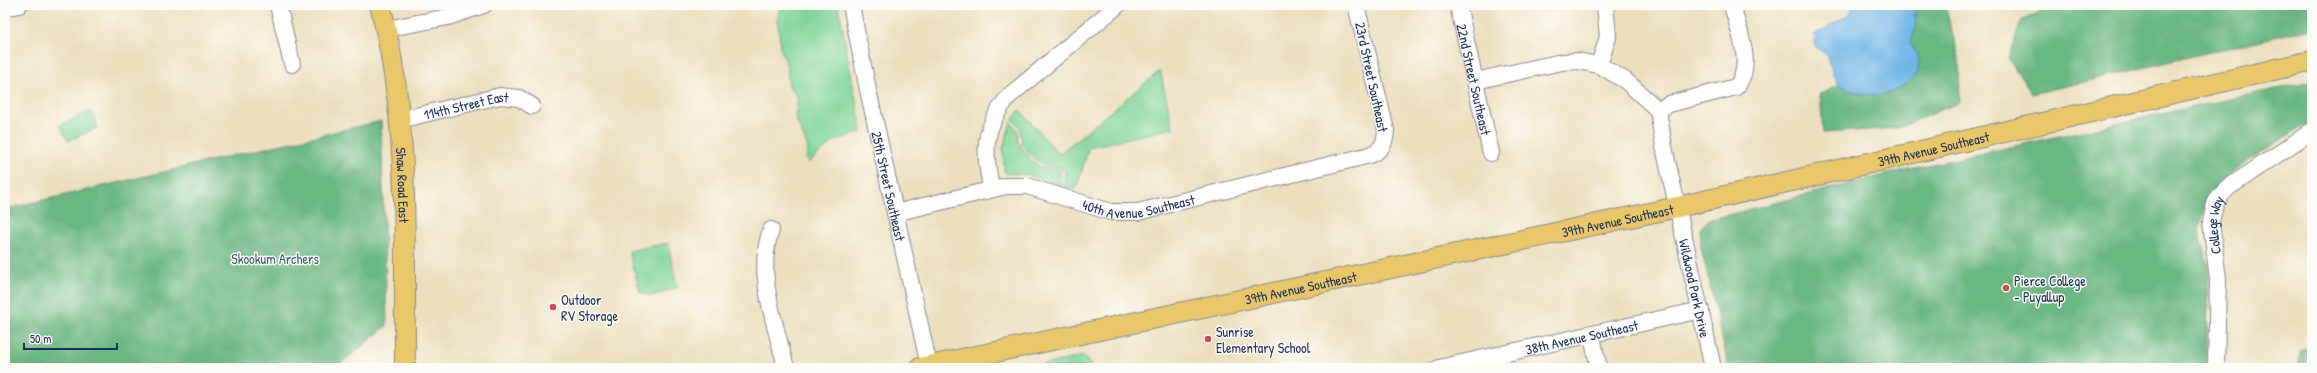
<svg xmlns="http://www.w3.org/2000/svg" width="2317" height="373" viewBox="0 0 2317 373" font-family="'Patrick Hand',sans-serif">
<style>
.green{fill:#7fd497;stroke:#4d827a}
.forest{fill:#67b680;stroke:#41726f}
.water{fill:#6fb5e6;stroke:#4572a2}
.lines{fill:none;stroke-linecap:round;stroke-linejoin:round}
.minor-casing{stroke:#84878e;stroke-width:18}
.major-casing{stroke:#84878e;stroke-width:22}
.minor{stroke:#fff;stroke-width:16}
.major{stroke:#e9c769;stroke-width:20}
.poi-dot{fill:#d1495b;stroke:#fdfcf7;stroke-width:1.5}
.labels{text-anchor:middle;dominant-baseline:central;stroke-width:3;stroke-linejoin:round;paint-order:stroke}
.street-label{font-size:14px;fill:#1b2f5e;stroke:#fdfcf7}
.park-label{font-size:14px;fill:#39616f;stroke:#fdfcf7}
.poi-label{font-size:14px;fill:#1b2f5e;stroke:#fdfcf7;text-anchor:start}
</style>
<rect width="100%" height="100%" fill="#fdfcf7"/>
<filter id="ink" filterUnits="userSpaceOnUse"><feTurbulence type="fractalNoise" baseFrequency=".025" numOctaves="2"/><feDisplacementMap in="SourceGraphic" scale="8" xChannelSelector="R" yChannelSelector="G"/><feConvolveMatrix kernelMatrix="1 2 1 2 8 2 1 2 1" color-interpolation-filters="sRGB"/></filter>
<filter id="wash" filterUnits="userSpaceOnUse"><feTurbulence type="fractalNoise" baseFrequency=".012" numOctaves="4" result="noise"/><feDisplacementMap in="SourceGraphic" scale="16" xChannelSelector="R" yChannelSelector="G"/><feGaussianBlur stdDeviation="0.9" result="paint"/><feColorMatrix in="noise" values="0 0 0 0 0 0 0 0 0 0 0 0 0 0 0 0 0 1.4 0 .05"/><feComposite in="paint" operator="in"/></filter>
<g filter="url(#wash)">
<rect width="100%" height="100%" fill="#ecdfbe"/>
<!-- green -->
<g class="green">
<polygon points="783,5 838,5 862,132 834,141 808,163 806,159 808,148 795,117 798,98 789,86 787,66 780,47 778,19 779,11"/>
<polygon points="1160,71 1173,128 1089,147 1076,189 1063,185 1065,172 1063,168 1044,165 1031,155 1022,144 1020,128 1013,119 1020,110 1059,154"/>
<polygon points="91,111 98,127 68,141 60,125"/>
<polygon points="1011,122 1018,131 1018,142 1030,158 1040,167 1061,170 1059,184 1027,175 1007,173 1004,171 1003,148"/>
<polygon points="668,243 677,288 651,296 640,292 629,251"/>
<polygon points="1084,356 1092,368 1029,368"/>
</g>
<!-- forest -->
<g class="forest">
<polygon points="1914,5 1945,5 1959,58 1960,102 1898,128 1823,133 1820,94 1839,85 1863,95 1919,58 1910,43 1916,28"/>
<polygon points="2060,5 2312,5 2312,28 2032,94 2008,58 2022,19"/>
<polygon points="2312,81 2312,123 2303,126 2245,163 2207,194 2199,230 2209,268 2206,368 1729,368 1701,247 1700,229 1708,220 1891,173"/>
<polygon points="381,121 387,326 335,368 5,368 5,209"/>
<polygon points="2312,347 2312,368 2299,368 2298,363 2301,351"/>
</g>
<!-- water -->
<path class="water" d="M1853,5H1914L1916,28L1910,43L1919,58L1918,73C1889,100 1875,100 1839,85L1832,72L1828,56L1816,47L1814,35L1850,14Z"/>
</g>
<g filter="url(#ink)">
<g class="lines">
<defs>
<g id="minor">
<polyline points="278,5 292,64"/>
<path id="s1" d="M851,5L867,85L929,366"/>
<path id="s2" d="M1458,5L1491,153"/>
<polyline points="5,8 19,5"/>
<polyline points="386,29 448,17 484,5"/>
<polyline points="1599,65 1608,37 1605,5"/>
<path id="s3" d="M1475,81L1562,62L1577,61L1599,65L1626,81L1658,110L1664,147L1713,368"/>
<path d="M1658,110L1669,104L1736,87C1755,65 1738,30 1732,5"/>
<path id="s4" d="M399,120L500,96L519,98L532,106"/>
<path d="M991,188C984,148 982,130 1009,96L1118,5"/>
<path id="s5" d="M895,213L1006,186H1027L1111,212H1138L1370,155C1382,149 1385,145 1386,130L1356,5"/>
<path d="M771,230C755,274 776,324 786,368"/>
<polyline points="1591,333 1599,368"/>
<path id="s6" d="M1439,368L1701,310"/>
<path id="s7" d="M2216,368L2218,279L2211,222L2215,204L2219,197L2229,187L2312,131"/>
</g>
<g id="major">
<path id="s8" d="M380,5C411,123 404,247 405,368"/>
<path id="s9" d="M920,368L1678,207L2312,61"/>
</g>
</defs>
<!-- minor casing -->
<use href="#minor" class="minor-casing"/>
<!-- major casing -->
<use href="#major" class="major-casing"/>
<!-- minor -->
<use href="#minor" class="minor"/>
<!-- major -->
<use href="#major" class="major"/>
</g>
</g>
<!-- markers -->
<g class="poi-dot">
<circle cx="2006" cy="288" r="4"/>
<circle cx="553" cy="307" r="4"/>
<circle cx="1208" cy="339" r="4"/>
</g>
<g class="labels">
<!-- street labels -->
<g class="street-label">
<text transform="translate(1372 77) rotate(78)">23rd Street Southeast</text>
<text stroke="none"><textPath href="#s2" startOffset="76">22nd Street Southeast</textPath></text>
<text stroke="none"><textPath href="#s4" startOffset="69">114th Street East</textPath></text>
<text stroke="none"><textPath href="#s9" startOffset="1037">39th Avenue Southeast</textPath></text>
<text stroke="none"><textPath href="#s8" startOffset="182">Shaw Road East</textPath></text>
<text stroke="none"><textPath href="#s1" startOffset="185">25th Street Southeast</textPath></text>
<text stroke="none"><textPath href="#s5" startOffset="251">40th Avenue Southeast</textPath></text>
<text stroke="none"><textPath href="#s9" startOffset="713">39th Avenue Southeast</textPath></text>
<text stroke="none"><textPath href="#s7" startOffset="144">College Way</textPath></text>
<text stroke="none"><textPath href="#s9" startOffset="389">39th Avenue Southeast</textPath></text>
<text stroke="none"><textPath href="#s3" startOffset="383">Wildwood Park Drive</textPath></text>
<text stroke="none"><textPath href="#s6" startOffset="146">38th Avenue Southeast</textPath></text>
</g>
<!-- park labels -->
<g class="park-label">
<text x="275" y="258">Skookum Archers</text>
</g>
<!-- poi labels -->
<g class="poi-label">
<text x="2014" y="280">Pierce College<tspan x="2014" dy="16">- Puyallup</tspan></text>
<text x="561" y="299">Outdoor<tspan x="561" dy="16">RV Storage</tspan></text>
<text x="1216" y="331">Sunrise<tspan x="1216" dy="16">Elementary School</tspan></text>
</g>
</g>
<!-- margin -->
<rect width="2317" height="373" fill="none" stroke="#fdfcf7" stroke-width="20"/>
<!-- scale -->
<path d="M24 343v6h93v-6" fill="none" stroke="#1b2f5e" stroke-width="2"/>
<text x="30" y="343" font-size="12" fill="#1b2f5e" stroke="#fdfcf7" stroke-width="3" paint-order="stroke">50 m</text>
</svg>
